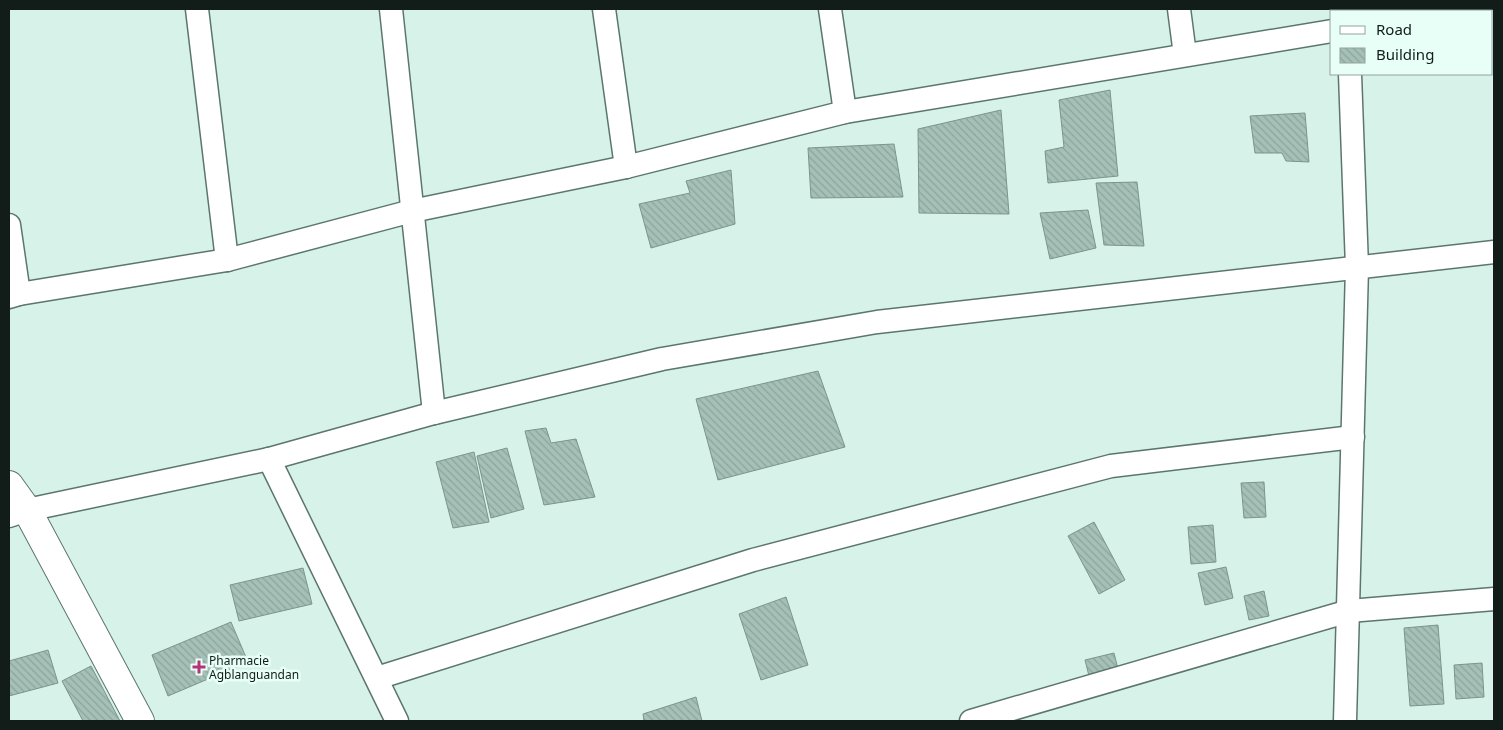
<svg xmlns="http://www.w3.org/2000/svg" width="1503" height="730" viewBox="0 0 1503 730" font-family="'Noto Sans',sans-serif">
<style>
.building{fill:url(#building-back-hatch);stroke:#7b958c}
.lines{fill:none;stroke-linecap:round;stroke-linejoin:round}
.minor-casing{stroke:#5c766d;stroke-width:25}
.tertiary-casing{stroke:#5c766d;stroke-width:30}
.minor{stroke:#fff;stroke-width:22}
.tertiary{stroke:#fff;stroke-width:28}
.poi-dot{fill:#b73379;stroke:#e8fff7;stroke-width:2}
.labels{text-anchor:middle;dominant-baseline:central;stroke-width:5;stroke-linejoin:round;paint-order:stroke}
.poi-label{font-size:12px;fill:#121c19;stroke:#e8fff7;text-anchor:start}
</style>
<defs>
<pattern id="building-back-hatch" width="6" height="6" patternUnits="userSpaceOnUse" patternTransform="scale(1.25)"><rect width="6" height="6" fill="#a5c0b6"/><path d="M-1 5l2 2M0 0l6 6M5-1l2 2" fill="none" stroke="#8da49c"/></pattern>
</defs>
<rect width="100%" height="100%" fill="#d7f3e9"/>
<!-- building -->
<g class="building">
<polygon points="1110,90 1118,176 1048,183 1045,151 1064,147 1059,100"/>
<polygon points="1001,110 1009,214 919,213 918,129"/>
<polygon points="1305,113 1309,162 1286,161 1282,153 1255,153 1250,116"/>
<polygon points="894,144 903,197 811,198 808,148"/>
<polygon points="731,170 735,224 651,248 639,204 690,193 686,181"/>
<polygon points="1137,182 1144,246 1104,245 1096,183"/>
<polygon points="1088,210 1096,248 1050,259 1040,213"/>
<polygon points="818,371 845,447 718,480 696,399"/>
<polygon points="546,428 551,443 576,439 595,497 544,505 525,431"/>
<polygon points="507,448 524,509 491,518 477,456"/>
<polygon points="474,452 489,522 453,528 436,462"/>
<polygon points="1264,482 1266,517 1244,518 1241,483"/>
<polygon points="1094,522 1125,580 1099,594 1068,536"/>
<polygon points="1213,525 1216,562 1191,564 1188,527"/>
<polygon points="1226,567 1233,598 1205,605 1198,573"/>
<polygon points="303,568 312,604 239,621 230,585"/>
<polygon points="1264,591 1269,616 1249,620 1244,596"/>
<polygon points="786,597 808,665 761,680 739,614"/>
<polygon points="231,622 248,662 168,696 152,655"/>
<polygon points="1438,625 1444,704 1410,706 1404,628"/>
<polygon points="48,650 58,683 9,696 9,661"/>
<polygon points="1114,653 1119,673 1090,680 1085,660"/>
<polygon points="1482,663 1484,697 1456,699 1454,665"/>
<polygon points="91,666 120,721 83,721 62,681"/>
<polygon points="696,697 702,721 644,721 643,714"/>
</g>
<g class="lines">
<defs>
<g id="minor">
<polyline points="197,9 227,260"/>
<polyline points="391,9 434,413"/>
<polyline points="604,9 626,167"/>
<polyline points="830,9 845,112"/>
<polyline points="1179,9 1185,55"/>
<polyline points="1349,11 1349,9"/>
<polyline points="9,225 19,294"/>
<polyline points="9,297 19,294 227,260 412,211 626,167 845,112 1332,31"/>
<polyline points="269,459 397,721"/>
<polyline points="9,516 27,510 269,459 434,413 662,359 877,322 1494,252"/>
<polyline points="377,678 753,560 1111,466 1353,437"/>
<polyline points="971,721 1349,611 1494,599"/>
<polyline points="1345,721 1357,267 1350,74"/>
</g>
<polyline id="tertiary" points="9,485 27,510 140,721"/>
</defs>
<!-- minor casing -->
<use href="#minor" class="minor-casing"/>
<!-- tertiary casing -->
<use href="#tertiary" class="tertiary-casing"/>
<!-- minor -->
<use href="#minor" class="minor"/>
<!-- tertiary -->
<use href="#tertiary" class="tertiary"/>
</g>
<!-- markers -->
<path class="poi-dot" d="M196.5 659.5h5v5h5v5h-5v5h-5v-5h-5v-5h5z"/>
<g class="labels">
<!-- poi labels -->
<g class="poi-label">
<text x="209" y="660">Pharmacie<tspan x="209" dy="14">Agblanguandan</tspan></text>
</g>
</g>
<!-- border -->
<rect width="1503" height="730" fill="none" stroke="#121c19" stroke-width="20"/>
<!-- legend -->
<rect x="1330" y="10" width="162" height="65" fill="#e8fff7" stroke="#92a49e"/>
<rect x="1340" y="26" width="25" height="8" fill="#ffffff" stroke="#92a49e"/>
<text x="1376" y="35" font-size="15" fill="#121c19">Road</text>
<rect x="1340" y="48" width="25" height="15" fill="url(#building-back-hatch)" stroke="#92a49e"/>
<text x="1376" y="60" font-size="15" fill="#121c19">Building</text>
</svg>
